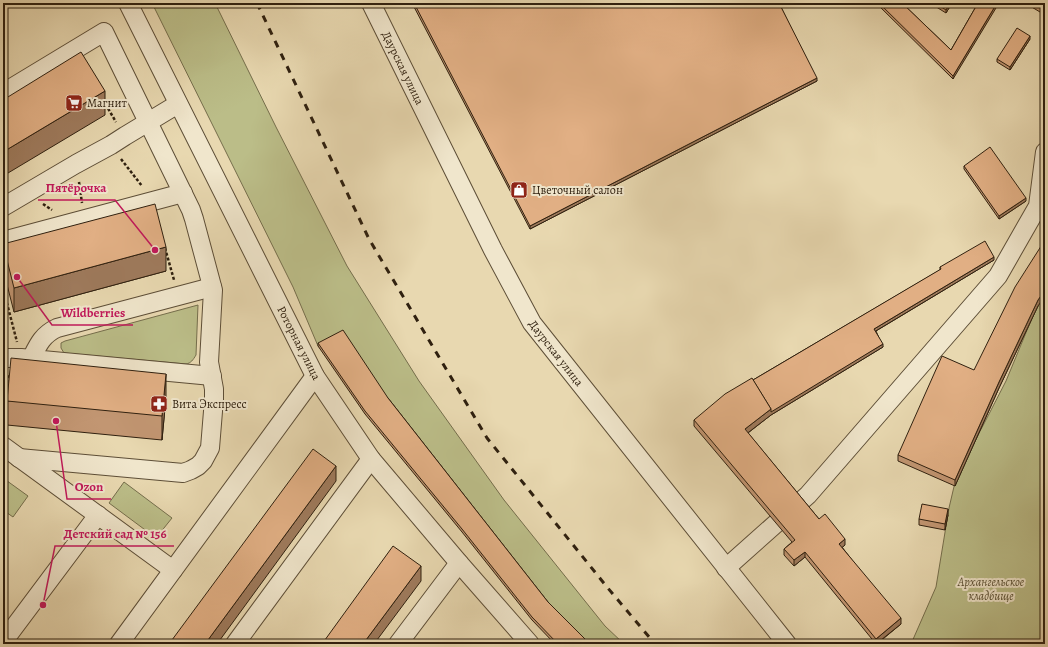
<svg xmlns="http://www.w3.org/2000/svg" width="1048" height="647" viewBox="0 0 1048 647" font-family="Alegreya,serif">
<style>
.green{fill:#bbbd88;stroke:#756e4c}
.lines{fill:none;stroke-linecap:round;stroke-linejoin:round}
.minor-casing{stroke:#5d4e37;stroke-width:20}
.path{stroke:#2f200f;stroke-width:2.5;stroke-dasharray:3 2;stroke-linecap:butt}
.minor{stroke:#f0e6cc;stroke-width:18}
.rail{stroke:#2f200f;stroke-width:3;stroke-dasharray:7 7;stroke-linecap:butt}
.wall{fill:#c29672;stroke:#2f200f}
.shaded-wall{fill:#9e7a5c;stroke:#2f200f}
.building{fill:#e1af84;stroke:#2f200f}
.labels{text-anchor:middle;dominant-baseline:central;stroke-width:4;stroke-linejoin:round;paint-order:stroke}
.street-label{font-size:12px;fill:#2f200f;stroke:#f0e6cc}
.poi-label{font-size:12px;fill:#2f200f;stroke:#f0e6cc;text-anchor:start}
.park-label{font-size:12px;font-style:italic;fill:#594f33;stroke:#f0e6cc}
.leader{fill:none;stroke:#c2185b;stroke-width:1.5}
.callout-dot{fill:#c2185b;stroke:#f0e6cc;stroke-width:1.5}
.callout-label{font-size:13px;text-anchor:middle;font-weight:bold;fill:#c2185b;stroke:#f0e6cc;stroke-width:4;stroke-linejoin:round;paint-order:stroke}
</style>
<rect width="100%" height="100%" fill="#e8d8b0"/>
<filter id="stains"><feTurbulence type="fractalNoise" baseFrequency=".005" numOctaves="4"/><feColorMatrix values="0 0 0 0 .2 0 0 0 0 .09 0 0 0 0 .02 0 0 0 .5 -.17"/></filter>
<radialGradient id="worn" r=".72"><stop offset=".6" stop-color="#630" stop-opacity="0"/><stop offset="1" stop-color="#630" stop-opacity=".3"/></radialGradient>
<!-- green -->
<g class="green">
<polygon points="152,3 215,3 276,127 347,266 419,381 504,500 605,626 624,644 587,644 548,605 318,346 293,287"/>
<polygon points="1045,295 1045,644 911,644 936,587 949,508 956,478 1006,381 1035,311"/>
<path d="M198,305L196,355C193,360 191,363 186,364L64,353L61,348V343L65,341Z"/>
<polygon points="3,478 28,496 13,517 3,510"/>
<polygon points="124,482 172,518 156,538 109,503"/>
</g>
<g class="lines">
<defs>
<g id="minor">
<polyline points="128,3 315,376 371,459 459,563 530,644"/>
<polyline points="371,3 493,250 532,323 787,644"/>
<polyline points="3,93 104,32 191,210 194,219 213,290 209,362 214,389 214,399 210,448 203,461 198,466 191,470 183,473 19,458"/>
<polyline points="3,207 76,164 111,145 125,136 178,104"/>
<polyline points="3,241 183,193"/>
<polyline points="3,358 21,358 212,376"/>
<path d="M31,359C38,345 42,335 57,328L212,287"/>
<polyline points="3,446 173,570"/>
<polyline points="726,568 808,495 998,276 1038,206 1045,152"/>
<polyline points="3,642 98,515"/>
<polyline points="119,644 315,376"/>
<polyline points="235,644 371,459"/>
<polyline points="398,644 459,563"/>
</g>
</defs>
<!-- minor casing -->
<use href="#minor" class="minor-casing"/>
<!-- path -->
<g class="path">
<polyline points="103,100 116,122"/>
<polyline points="121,159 142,186"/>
<polyline points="79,182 82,203"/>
<polyline points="43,204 52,210"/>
<polyline points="165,248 174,280"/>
<polyline points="3,288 17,342"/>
<polyline points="3,428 8,374"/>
</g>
<!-- minor -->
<use href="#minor" class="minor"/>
<!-- rail -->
<polyline class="rail" points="257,3 369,239 487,438 607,587 655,644"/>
</g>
<!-- wall -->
<g class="wall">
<polygon points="412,3 779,3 817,81 530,229"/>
<polygon points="876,3 902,3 951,50 978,3 953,79"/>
<polygon points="930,3 952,3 946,13"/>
<polygon points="1025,3 1045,3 1045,15"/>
<polygon points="1030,39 1010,70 997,62 997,59"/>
<polygon points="964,166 1026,201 999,219 964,169"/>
<polygon points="3,244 166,271 14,312 3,269"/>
<polygon points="994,260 876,331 883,347 771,415 748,433 819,519 845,545 842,547 901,624 877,644 876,644 805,557 794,566 784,555 784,549 792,542 694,426 694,420 753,380 940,270 940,267"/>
<polygon points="1038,306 999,388 955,486 898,461 898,455 974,370"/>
<polygon points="318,343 388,398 548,602 590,644 555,644 532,620 462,532 365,414 318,346"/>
<polygon points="166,397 162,440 7,425 7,401"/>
<polygon points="948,515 945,530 919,525 919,519"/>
</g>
<!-- shaded-wall -->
<g class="shaded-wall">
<polygon points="950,3 952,3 946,13 946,10"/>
<polygon points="997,3 999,3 953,79 953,76"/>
<polygon points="1030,36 1030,39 1010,70 1010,67"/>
<polygon points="817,78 817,81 530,229 530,226"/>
<polygon points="105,91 105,115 3,176 3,152"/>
<polygon points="1026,198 1026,201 999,219 999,216"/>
<polygon points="166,247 166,271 14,312 14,288"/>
<polygon points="994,257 994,260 874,332 874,329"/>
<polygon points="1045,290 1045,296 1038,306 999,388 955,486 955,480 999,382 1038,300"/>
<polygon points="883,344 883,347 771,415 745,435 745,429 771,409"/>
<polygon points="166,374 166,397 162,440 162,416"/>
<polygon points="336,466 336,481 217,644 205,644"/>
<polygon points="948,509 948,515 945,530 945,524"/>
<polygon points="845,539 845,545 839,550 839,544"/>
<polygon points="805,552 805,557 794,566 794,560"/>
<polygon points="421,566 421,581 374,644 363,644"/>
<polygon points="901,618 901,624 876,644 876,639"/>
</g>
<!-- building -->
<g class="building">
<polygon points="414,3 779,3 817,78 530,226"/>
<polygon points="879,3 902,3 951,50 978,3 997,3 953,76"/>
<polygon points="935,3 950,3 946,10"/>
<polygon points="1017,28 1030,36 1010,67 997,59"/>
<polygon points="81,52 105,91 3,152 3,100"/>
<polygon points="990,147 1026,198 999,216 964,166"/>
<polygon points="155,204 166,247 14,288 3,244"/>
<polygon points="1045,240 1045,290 1038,300 999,382 955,480 898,455 942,356 974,370 1015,287"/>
<polygon points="985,241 994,257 874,329 883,344 771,412 771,409 753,380 941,269 940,267"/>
<polygon points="343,330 388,398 548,602 590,644 558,644 532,617 462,529 365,411 318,343"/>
<polygon points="11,358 166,374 162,416 7,401"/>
<polygon points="752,378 771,409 745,429 819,519 825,514 845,539 839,544 901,618 876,639 805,552 794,560 784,549 795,540 694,420 725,394"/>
<polygon points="313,449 336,466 205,644 169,644"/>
<polygon points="922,504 948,509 945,524 919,519"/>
<polygon points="393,546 421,566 363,644 322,644"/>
</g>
<!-- icons -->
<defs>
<symbol id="supermarket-square" viewBox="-11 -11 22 22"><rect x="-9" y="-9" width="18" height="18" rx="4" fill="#8f2418" stroke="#f0e6cc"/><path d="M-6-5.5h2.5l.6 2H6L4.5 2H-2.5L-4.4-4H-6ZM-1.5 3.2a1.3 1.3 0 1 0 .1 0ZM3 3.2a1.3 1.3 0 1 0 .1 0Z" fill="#fff"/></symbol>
<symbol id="shop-square" viewBox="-11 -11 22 22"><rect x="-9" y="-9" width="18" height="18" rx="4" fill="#8f2418" stroke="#f0e6cc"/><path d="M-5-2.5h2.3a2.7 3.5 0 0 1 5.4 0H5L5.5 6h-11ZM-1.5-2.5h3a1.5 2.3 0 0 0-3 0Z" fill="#fff"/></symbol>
<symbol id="pharmacy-square" viewBox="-11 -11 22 22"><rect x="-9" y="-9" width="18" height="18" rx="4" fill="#8f2418" stroke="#f0e6cc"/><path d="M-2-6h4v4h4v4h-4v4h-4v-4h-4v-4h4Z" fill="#fff"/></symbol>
</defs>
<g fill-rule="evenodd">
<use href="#supermarket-square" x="64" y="93" width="20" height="20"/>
<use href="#shop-square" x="509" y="180" width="20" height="20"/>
<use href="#pharmacy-square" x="149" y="394" width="20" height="20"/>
</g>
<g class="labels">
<!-- street labels -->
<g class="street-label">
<text transform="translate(403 68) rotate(64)">Даурская улица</text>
<text transform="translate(299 343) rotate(63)">Роторная улица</text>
<text transform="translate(556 353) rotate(52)">Даурская улица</text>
</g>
<!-- poi labels -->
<g class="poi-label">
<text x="87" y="103">Магнит</text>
<text x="532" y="190">Цветочный салон</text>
<text x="172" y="404">Вита Экспресс</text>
</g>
<!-- park labels -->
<g class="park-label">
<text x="991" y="582">Архангельское<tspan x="991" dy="14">кладбище</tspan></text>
</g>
</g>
<!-- callouts -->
<path class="leader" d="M155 250L115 200H38M17 277L52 325H133M56 421L67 499H111M43 605L55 546H174"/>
<g class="callout-dot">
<circle cx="155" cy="250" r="4"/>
<circle cx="17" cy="277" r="4"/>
<circle cx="56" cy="421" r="4"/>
<circle cx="43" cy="605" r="4"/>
</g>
<g class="callout-label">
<text x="76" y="192">Пятёрочка</text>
<text x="93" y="317">Wildberries</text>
<text x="89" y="491">Ozon</text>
<text x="115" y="538">Детский сад № 156</text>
</g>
<!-- margin -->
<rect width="1048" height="647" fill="none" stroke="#e8d8b0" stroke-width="16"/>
<rect x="4" y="4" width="1040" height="639" fill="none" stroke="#2f200f" stroke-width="2"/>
<rect x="8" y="8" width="1032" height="631" fill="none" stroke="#2f200f"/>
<rect width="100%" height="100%" filter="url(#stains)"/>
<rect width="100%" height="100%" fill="url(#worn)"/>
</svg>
